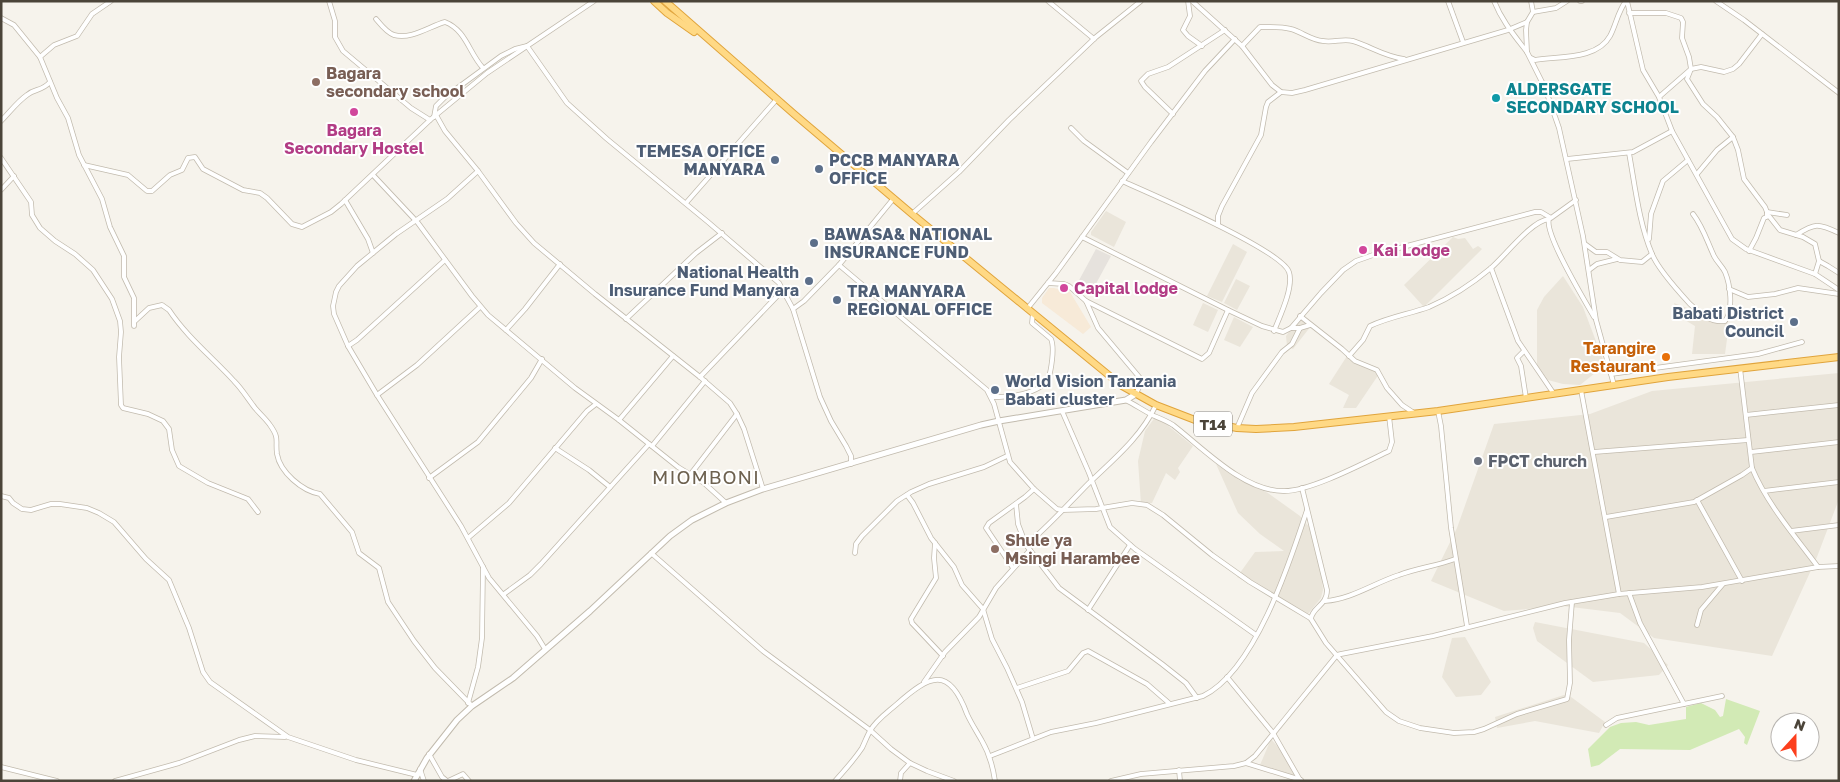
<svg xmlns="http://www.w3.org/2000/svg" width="1840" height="782" viewBox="0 0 1840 782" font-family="'Golos Text',sans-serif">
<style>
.residential{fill:#eae5da}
.commercial{fill:#f7ead8}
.industrial{fill:#e6e2dd}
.green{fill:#d2eab5}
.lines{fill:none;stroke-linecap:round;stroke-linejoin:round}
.minor-casing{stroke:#c2bbae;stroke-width:5.5}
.tertiary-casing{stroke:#c2bbae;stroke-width:7}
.trunk-casing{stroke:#e0a43c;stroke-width:8}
.minor{stroke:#fff;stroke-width:4}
.tertiary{stroke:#fff;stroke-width:5}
.trunk{stroke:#ffd985;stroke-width:6}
.education-dot{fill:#8d6e63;stroke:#fff;stroke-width:2}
.culture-dot{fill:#0f9aa8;stroke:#fff;stroke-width:2}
.hotel-dot{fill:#d1479c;stroke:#fff;stroke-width:2}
.service-dot{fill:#5c6f8a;stroke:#fff;stroke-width:2}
.food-dot{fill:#e8710a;stroke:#fff;stroke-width:2}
.worship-dot{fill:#6b7280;stroke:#fff;stroke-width:2}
.labels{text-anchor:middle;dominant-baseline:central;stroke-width:4;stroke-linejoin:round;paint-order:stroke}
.shield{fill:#fff;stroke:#817c74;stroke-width:1}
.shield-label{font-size:15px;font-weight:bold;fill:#4b4439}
.education-label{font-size:16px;font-weight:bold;fill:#785e54;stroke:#fff;text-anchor:start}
.culture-label{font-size:16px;font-weight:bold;fill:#0d838f;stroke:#fff;text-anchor:start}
.hotel-label{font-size:16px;font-weight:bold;fill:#b23c85;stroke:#fff;text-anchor:start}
.service-label{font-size:16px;font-weight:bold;fill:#4e5e75;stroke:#fff;text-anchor:start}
.food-label{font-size:16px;font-weight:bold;fill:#c56008;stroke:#fff;text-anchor:end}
.worship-label{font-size:16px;font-weight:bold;fill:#5b616d;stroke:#fff;text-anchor:start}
.quarter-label{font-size:19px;letter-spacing:1px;fill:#6e6250;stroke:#fff}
</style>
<rect width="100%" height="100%" fill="#f6f3ec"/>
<!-- residential -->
<g class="residential">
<polygon points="1106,211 1126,222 1114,247 1091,235 1091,232"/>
<polygon points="1453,237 1458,239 1465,238 1473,249 1478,246 1482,249 1424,307 1404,285"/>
<polygon points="1233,244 1247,252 1222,302 1207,296"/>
<polygon points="1563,276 1583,307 1605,365 1580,385 1563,384 1548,380 1537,365 1537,310 1544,297"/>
<polygon points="1236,279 1250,286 1237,310 1224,303"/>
<polygon points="1203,303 1218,310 1208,332 1193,325"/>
<polygon points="1674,303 1729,324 1725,354 1692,354 1695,326 1678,316"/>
<polygon points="1234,317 1253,327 1240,347 1224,340"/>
<polygon points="1300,317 1311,326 1293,349 1287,346 1286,336"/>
<polygon points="1347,356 1354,363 1370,367 1379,374 1356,408 1343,408 1349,395 1329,384"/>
<polygon points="1839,373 1839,499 1817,557 1772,656 1654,638 1620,613 1563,606 1504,611 1431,581 1457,528 1494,424 1590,414 1652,391"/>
<polygon points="1156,416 1193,446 1178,468 1180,472 1175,480 1166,473 1152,503 1141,504 1138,461 1145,431"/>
<polygon points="1216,464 1239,480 1268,493 1300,516 1311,529 1321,571 1323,590 1321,598 1308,614 1237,577 1255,552 1284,551 1260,534 1238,513"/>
<polygon points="1535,622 1644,643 1668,665 1659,675 1593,682 1537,641 1533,628"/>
<polygon points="1465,637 1491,682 1481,695 1456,697 1442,677 1452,638"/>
<polygon points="1567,694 1605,722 1599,733 1535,721 1497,728 1495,717"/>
<polygon points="1271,739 1285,755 1298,777 1260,765"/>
</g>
<!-- commercial -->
<polygon class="commercial" points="1049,288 1054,288 1070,292 1091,327 1083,334 1042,303 1042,298"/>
<!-- industrial -->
<polygon class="industrial" points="1096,249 1111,256 1092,291 1077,284"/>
<!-- green -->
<polygon class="green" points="1726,699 1760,711 1747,745 1744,743 1745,737 1739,729 1690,750 1620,749 1599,765 1591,767 1588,749 1610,727 1621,723 1636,722 1649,725 1686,719 1686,707 1701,703 1715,710 1720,717 1723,716"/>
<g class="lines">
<defs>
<g id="minor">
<polyline points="329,1 335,21 335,37 343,51 411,108 430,120"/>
<polyline points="1048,1 1094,39"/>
<polyline points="1188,1 1190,16 1183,30 1188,36 1202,46"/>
<polyline points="1192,1 1242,46 1272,85 1281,92 1292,93 1305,90 1508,30 1527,22"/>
<polyline points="1448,1 1463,42"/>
<path d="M1494,1C1502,21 1514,35 1527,52"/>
<polyline points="1531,1 1533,12 1527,22 1526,30 1527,52 1545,88 1559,128 1583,236 1596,320 1614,385"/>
<polyline points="1580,1 1582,1"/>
<polyline points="1627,1 1643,70 1659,97 1672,131 1732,239 1746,249 1815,274 1839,290"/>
<polyline points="1716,1 1744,20 1839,93"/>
<polyline points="1533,12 1556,8 1567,1"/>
<polyline points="1629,13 1666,13 1681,18 1683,22 1682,38 1689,57 1691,69 1687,79 1703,104 1717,117 1733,137 1738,150 1744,179 1765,207 1767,212 1767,216"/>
<polyline points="1,18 14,25 40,57 57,98 68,118 79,155 102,199 110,227 124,256 124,277 134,298 134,326"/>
<path d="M376,19C381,25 387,33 394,35C411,40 430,26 445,22C466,30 469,53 483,68"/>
<path d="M1242,46L1260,27C1270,27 1281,26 1291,29C1302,32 1311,40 1323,41C1334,43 1343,38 1353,41C1372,47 1383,56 1404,59"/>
<polyline points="40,57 54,45 77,36 92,14 111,1"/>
<path d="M1531,58L1535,60C1558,56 1597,60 1610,36C1616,25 1618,11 1626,1"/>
<polyline points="1659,97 1691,69 1701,67 1724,72 1733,69 1739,64 1762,34"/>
<polyline points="1173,114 1145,87 1141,81 1148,74 1168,67 1225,30"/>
<polyline points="436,115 445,131 478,171 516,223 534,243 595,294 700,377 730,403 737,414 744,429 763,489"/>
<polyline points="434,117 436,106 445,97 501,56 515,49 527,46 567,103 607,139 708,222 779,283 793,309 820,397 831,421 846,446 851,456 851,464"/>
<path d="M1,121C10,112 17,102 27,95C35,88 41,92 50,82"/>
<polyline points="1071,128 1084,141 1128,173"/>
<path d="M1629,153C1635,186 1639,223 1652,254C1658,269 1678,291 1689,303C1700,313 1709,323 1725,321C1734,310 1730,284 1725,272C1722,266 1717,262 1714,256C1707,241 1703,227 1693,214"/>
<polyline points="1,158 31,202 32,215 40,228 55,241 75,254 93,270 112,299 120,321 121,332 119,357 121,405 123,408 148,414 163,421 169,429 172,450 179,466 208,483 248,499 258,512"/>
<polyline points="1567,159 1633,152 1672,131"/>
<polyline points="84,165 128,175 147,191 152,191 170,175 182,170 188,158 195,157 203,169 243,190 260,193 267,198 292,224 302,227 331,212 341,204 430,120 487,73 594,1"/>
<polyline points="478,171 447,199 396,234 357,266 339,286 336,292 333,306 334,314 348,346 377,395 461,526 489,578 537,636 545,649"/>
<polyline points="1697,174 1717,150 1733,137"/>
<polyline points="373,175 418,223 472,296 488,315 575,388 619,420 678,467 704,483 726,503"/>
<path d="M1122,181C1149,193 1282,250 1289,272C1294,287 1280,316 1274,331"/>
<polyline points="1,190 14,176"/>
<polyline points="345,200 368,239 373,253"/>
<polyline points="686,203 777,99"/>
<polyline points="1767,212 1787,215"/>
<polyline points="912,214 959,172 1009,120 1096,37 1141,1"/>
<polyline points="1218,225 1218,216 1222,206 1261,135 1266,107 1268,102 1281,92"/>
<path d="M1796,235C1815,223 1818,223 1839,233"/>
<polyline points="1082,237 1228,310 1262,326 1283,332 1291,328 1321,293 1343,270 1356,261 1373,255 1535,212 1541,212 1551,218 1576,200"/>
<polyline points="1649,239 1651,214 1663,181 1688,160"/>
<polyline points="1585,244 1596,252 1607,252 1620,260 1642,262 1652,254"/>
<polyline points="1749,251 1756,238 1764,218 1769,216 1780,230 1803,237 1815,244 1819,261 1815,274"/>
<polyline points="1819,261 1828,266 1839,273"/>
<polyline points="839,265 987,390 994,404 1010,462 1034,489 1057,509 1063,510 1096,509 1132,503 1147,505 1163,515 1212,555 1250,582 1310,618"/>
<polyline points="1491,268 1518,341 1554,394"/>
<polyline points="1589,270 1597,264 1617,259"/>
<polyline points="1048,283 1064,284 1069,286 1086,301 1202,359 1209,353 1228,310"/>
<polyline points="1729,289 1748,297 1775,294 1798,288 1839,294"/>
<polyline points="1086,301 1098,328 1140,378 1140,385 1136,394"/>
<polyline points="793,309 804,301 839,265 894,198"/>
<polyline points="1027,309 1056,273 1151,142 1205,71 1235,39"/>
<polyline points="1300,316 1342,349 1355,361 1377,370 1387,388 1402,405 1414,413"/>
<polyline points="626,319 696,253 722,233"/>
<path d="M135,321L149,308L162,305L169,310C187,337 212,357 234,381C242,389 248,399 255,408C260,414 266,419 270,425C280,439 275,440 277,454C280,472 302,491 320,494L352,532L359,553L379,568L388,602L414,641L435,668L472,706"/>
<polyline points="1291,328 1300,328 1310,325"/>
<polyline points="506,330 525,309 560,264"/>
<polyline points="348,346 357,340 445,260"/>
<polyline points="1524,351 1517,358 1521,366 1526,398"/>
<path d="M1349,356L1363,340L1370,326C1389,317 1409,314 1429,307C1450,298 1473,283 1491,268C1506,255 1531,221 1549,219C1544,234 1585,301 1594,317"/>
<path d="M1740,368L1752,468C1767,504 1795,536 1818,567"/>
<polyline points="1611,374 1758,354 1802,342"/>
<polyline points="700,377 783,290"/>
<polyline points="1581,390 1619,594"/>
<polyline points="377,395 417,365 480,307"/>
<path d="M992,397C1009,397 1036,395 1048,380C1051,371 1055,348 1051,339L1032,323L1033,313"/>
<path d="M1126,400C1135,405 1143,410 1152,415C1159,418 1167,421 1173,425C1203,448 1243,491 1283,491C1309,492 1364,463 1389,451L1392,442L1389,416"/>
<polyline points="1062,411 1089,473 1110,527 1135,549 1256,635"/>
<polyline points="1438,411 1441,426 1451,528 1467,626"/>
<polyline points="1746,415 1839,405"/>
<polyline points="619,420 673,356"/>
<polyline points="1237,428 1252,393 1282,352 1292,344 1300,328"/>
<polyline points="652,446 705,381"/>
<polyline points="555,448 589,470 610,487"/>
<polyline points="1594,452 1748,440"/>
<polyline points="1751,452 1839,442"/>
<polyline points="690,475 737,414"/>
<polyline points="429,478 478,442 531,378 542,359"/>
<path d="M1302,488L1327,590C1327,606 1312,607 1311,619L1326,643L1386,712L1399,721L1420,728L1454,733L1474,732L1484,729L1517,714L1567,699L1570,683L1569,640L1572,602"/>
<polyline points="1764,491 1839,482"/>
<polyline points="907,495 913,503 931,538 954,567 962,585 983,609 992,639 1007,668 1022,702 1033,739"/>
<polyline points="1,496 9,498 13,503 22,509 31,510 51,504 60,504 87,508 99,513 114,522 146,559 169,580 189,628 203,672 210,682 288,737 356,760 417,775"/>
<polyline points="1697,500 1742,581"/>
<polyline points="1016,504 1018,524 1026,545 1059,588 1162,664 1186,683 1197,698"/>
<polyline points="1606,517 1694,502 1742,475 1752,468"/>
<polyline points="1791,531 1839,525"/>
<polyline points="468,538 509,503 587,411 596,404"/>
<polyline points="935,543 934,558 936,578 911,619 912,623 943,656"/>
<path d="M1026,545C1049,526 1068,504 1089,483C1114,459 1141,437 1156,405"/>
<polyline points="651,553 763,651 870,730 891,749 910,763 927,771 954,781"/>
<polyline points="855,553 856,544 862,536 897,501 911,492 929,484 984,467 1007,456"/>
<polyline points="1013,568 986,528 989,523 1025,497 1034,489"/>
<polyline points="1629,593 1640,623 1684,704"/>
<polyline points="504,594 530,575 541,564 649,444"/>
<path d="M1325,601C1352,599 1374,583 1399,575C1417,568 1437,566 1455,559"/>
<polyline points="1088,610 1130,545"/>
<polyline points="1697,625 1701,610 1723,584"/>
<polyline points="1227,677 1273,733 1300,780"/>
<polyline points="924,682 945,652 979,617 996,588 1030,550"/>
<polyline points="1017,688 1068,671 1083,653 1088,651 1147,684 1170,704"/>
<polyline points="468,703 478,667 482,638 483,567"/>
<polyline points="1606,725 1617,718 1722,696"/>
<polyline points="429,754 442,777 447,781"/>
<path d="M990,756L1051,732L1096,723L1203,696C1255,671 1290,562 1307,510"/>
<polyline points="1246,763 1301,780"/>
<polyline points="1,767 57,781"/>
<polyline points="420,769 424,781"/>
<polyline points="1179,770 1180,781"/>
<polyline points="115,781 179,763 239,740 255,736 285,737"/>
<polyline points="448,781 463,774 469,781"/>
<path d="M835,781C845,770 854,760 862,748C865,742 867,736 870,731C876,720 888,712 897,704C930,675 949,665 967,714C971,723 977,732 982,741C989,753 993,767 995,781"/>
<polyline points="900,781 901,773 910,763"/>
<polyline points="1111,781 1141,774 1234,766 1246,763 1255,756 1337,655 1341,654 1433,636 1565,603 1619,594 1702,587 1818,567 1839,566"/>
</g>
<polyline id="tertiary" points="414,781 427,758 457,720 472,706 513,678 590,611 670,536 692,520 726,503 763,489 981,425 999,421 1126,400 1136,394"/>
<g id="trunk">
<polyline points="654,1 667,13 694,32"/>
<polyline points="665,1 794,114 912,214 1122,386 1156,405 1195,420 1237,428 1256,429 1294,427 1438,411 1668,377 1839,357"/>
</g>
</defs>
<!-- minor casing -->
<use href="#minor" class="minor-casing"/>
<!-- tertiary casing -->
<use href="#tertiary" class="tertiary-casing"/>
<!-- trunk casing -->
<use href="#trunk" class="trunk-casing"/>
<!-- minor -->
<use href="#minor" class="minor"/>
<!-- tertiary -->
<use href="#tertiary" class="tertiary"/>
<!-- trunk -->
<use href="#trunk" class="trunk"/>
</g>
<!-- markers -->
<g class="education-dot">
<circle cx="316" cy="82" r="5"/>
<circle cx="995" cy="549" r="5"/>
</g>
<circle class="culture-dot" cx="1496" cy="98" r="5"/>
<g class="hotel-dot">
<circle cx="354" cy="112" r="5"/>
<circle cx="1363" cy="250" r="5"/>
<circle cx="1064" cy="288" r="5"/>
</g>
<g class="service-dot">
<circle cx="775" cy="160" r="5"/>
<circle cx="819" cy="169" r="5"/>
<circle cx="814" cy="243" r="5"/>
<circle cx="809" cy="281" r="5"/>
<circle cx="837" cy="300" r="5"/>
<circle cx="1794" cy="322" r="5"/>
<circle cx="995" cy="390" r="5"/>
</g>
<circle class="food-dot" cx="1666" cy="357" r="5"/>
<circle class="worship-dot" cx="1478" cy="461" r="5"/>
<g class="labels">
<!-- shield labels -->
<rect class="shield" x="1194" y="411.5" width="38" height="25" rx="4"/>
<g class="shield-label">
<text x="1213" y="424">T14</text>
</g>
<!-- education labels -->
<g class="education-label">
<text x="326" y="73">Bagara<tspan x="326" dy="18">secondary school</tspan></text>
<text x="1005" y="540">Shule ya<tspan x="1005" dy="18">Msingi Harambee</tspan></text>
</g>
<!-- culture labels -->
<g class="culture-label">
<text x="1506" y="89">ALDERSGATE<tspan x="1506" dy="18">SECONDARY SCHOOL</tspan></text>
</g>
<!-- hotel labels -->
<g class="hotel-label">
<text x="354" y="130" text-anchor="middle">Bagara<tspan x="354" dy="18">Secondary Hostel</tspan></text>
<text x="1373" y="250">Kai Lodge</text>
<text x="1074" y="288">Capital lodge</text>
</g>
<!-- service labels -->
<g class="service-label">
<text x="765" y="151" text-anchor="end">TEMESA OFFICE<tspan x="765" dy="18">MANYARA</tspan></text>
<text x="829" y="160">PCCB MANYARA<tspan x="829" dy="18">OFFICE</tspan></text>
<text x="824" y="234">BAWASA&amp; NATIONAL<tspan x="824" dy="18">INSURANCE FUND</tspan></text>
<text x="799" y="272" text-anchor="end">National Health<tspan x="799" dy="18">Insurance Fund Manyara</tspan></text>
<text x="847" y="291">TRA MANYARA<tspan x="847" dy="18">REGIONAL OFFICE</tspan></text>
<text x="1784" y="313" text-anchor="end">Babati District<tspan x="1784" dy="18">Council</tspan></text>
<text x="1005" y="381">World Vision Tanzania<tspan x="1005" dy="18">Babati cluster</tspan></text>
</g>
<!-- food labels -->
<g class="food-label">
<text x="1656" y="348">Tarangire<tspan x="1656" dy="18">Restaurant</tspan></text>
</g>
<!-- worship labels -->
<g class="worship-label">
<text x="1488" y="461">FPCT church</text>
</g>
<!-- quarter labels -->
<g class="quarter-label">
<text x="706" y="476">MIOMBONI</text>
</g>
</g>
<!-- border -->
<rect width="1840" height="782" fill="none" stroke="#4b4439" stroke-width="5"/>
<!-- north arrow -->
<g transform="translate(1795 737) rotate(21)"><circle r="24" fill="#ffffff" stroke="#b7b4b0"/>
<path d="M0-4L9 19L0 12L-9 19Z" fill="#fc3f1d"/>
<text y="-8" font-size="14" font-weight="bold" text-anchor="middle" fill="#4b4439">N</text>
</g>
</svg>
